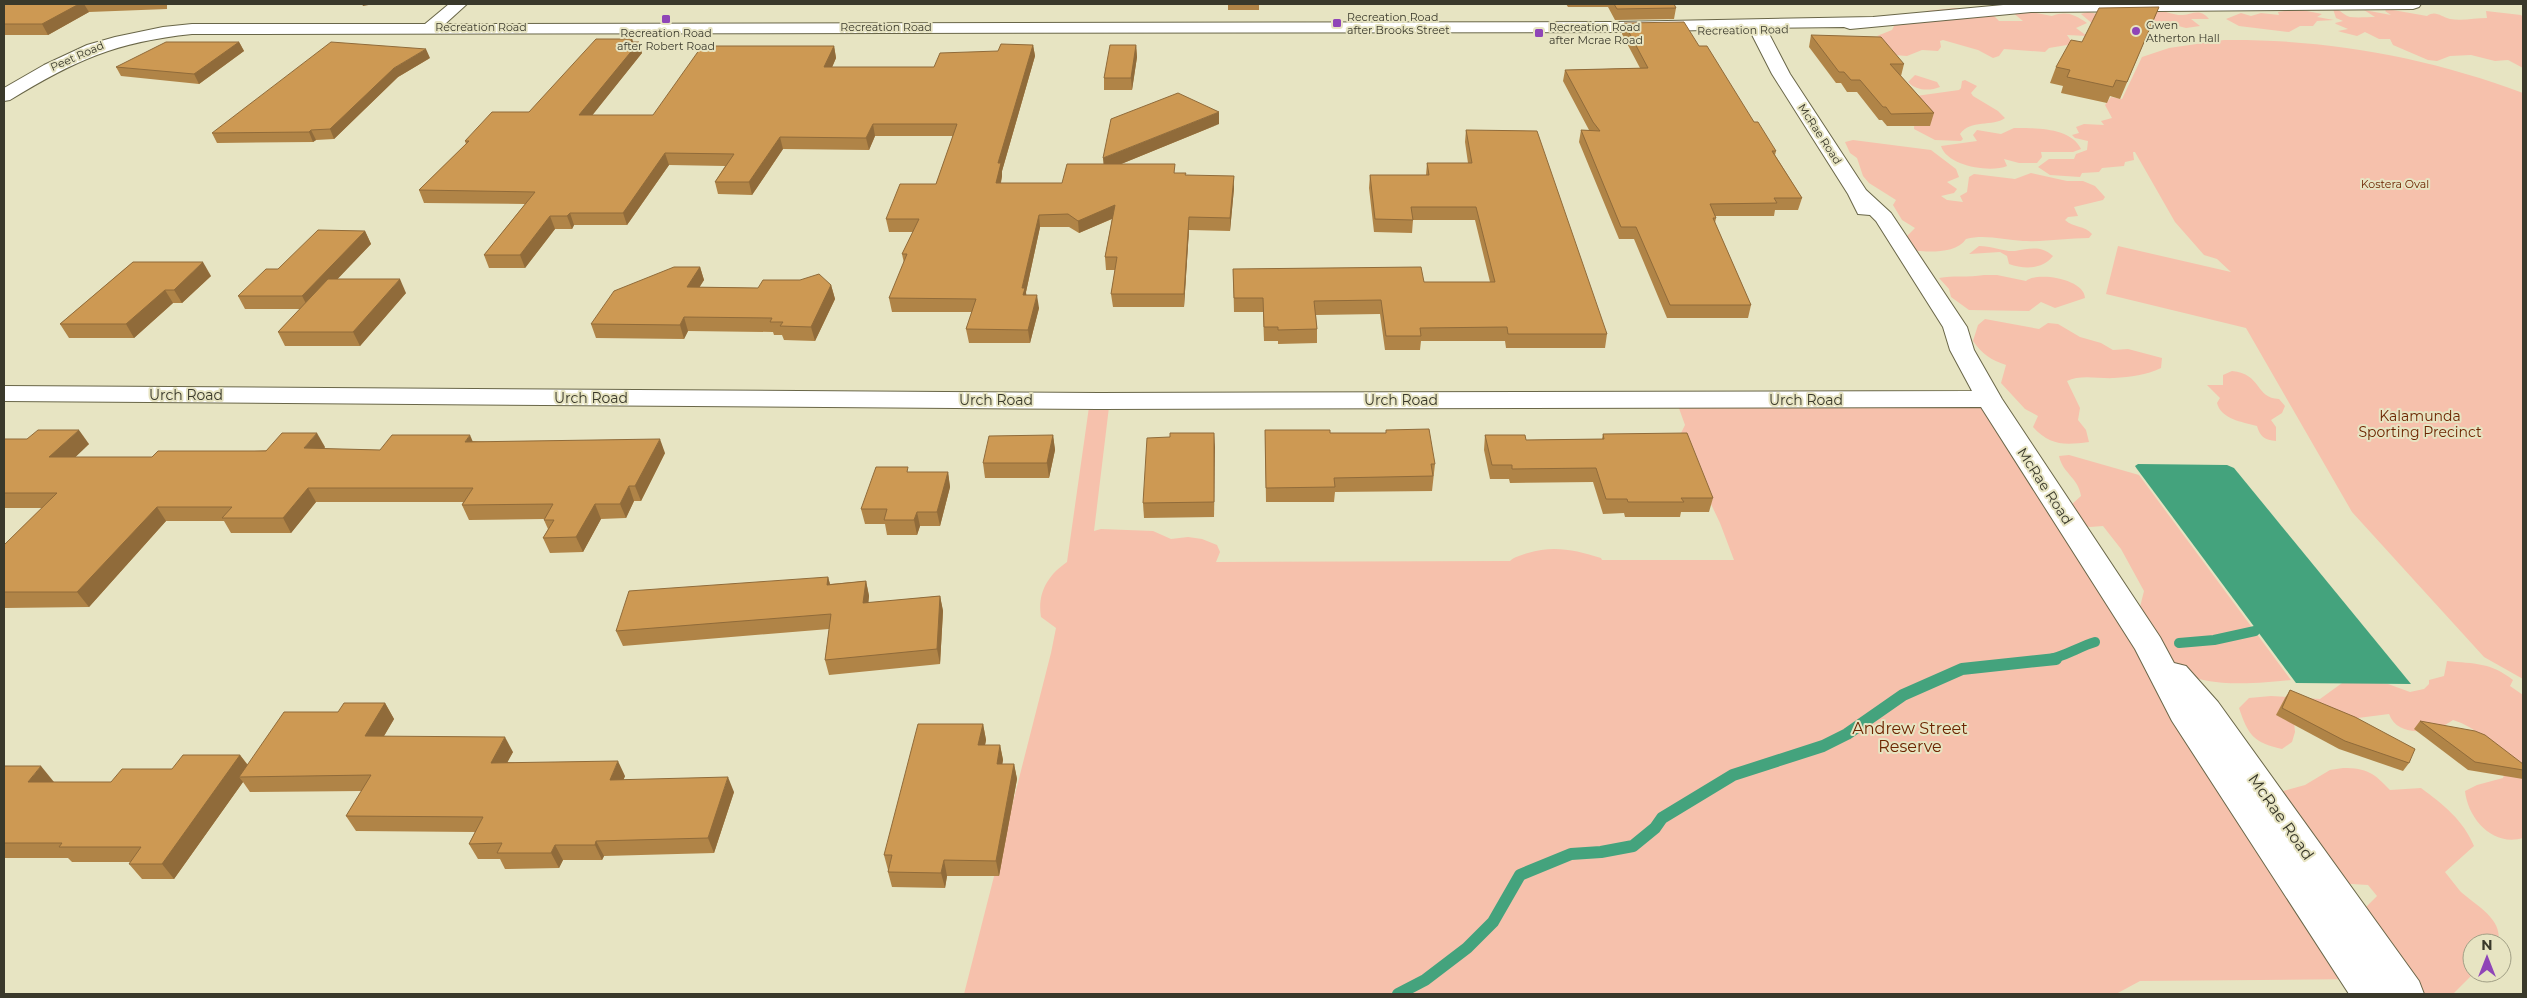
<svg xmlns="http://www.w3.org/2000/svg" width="2527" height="998" viewBox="0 0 2527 998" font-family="Montserrat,sans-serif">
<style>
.green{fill:#f6c1ac}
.water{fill:#44a37d}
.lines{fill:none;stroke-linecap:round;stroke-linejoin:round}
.stream-far1{stroke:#44a37d;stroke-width:10}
.stream{stroke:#44a37d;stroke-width:12}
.minor-casing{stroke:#696648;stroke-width:2}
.minor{fill:#fff;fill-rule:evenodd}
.wall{fill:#b08447}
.shaded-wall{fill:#906b3a}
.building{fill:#cd9953;stroke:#906b3a}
.poi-dot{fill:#8f45b7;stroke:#e7e4c2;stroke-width:2}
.labels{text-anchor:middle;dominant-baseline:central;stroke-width:4;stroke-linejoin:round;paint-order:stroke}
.far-poi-label{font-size:11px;fill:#3a392b;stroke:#e7e4c2;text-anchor:start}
.far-street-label{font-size:11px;fill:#3a392b;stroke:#e7e4c2}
.far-park-label{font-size:11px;fill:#6c2500;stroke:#e7e4c2}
.street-label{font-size:14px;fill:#3a392b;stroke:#e7e4c2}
.park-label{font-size:14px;fill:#6c2500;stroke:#e7e4c2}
.near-park-label{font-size:16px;fill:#6c2500;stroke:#e7e4c2}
.near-street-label{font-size:16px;fill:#3a392b;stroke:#e7e4c2}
</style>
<rect width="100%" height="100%" fill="#e7e4c2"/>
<!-- green -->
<g class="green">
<path d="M1955,8C1970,9 1989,8 1999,21H2023L2012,12L2026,11L2052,16C2066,11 2074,14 2087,23L2076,28L2087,36L2067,35L2073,44L2049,48L2045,52L2004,49L1999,56L1993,58L1978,50L1943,40L1940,41L1941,47L1938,51L1922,50L1907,56L1894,55L1882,38L1877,36L1892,30L1896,22L1925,15L1926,11Z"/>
<path d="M2154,9C2162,10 2176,16 2183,15C2193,14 2200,8 2209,19H2191L2200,26L2186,28L2159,21L2153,23L2154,26L2143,24L2094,25L2081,14L2088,12L2102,15Z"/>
<polygon points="2297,9 2322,14 2317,17 2334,20 2317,21 2313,26 2300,26 2289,32 2239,26 2226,19 2241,13 2251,16 2261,13 2279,15 2278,12"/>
<path d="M2333,9C2341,9 2344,16 2350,17C2358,18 2368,17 2375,17L2364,10L2391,15L2385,11L2387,9L2427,16C2436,10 2441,17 2450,19C2462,21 2476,18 2487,18L2486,11L2521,15L2523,17V68L2508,60L2495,61L2471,55L2450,56L2437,61L2428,60L2393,45L2390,39H2379L2365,32L2357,36L2341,32L2338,31L2348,29L2336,24L2335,23L2343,21L2336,18Z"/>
<path d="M2224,40C2326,39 2427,57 2523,93V679L2484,657L2352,512L2246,328L2106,294L2118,246L2231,272L2217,259L2204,255L2175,222L2135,152H2133L2134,160L2125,162L2124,166L2102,168L2099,172L2082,173L2080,177L2050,175L2038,167L2049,159H2074L2076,154L2087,150L2088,141L2075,138L2072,135L2079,133L2076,127L2084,124L2104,125L2101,121L2112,118L2105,105L2111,97L2122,99L2142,57L2169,48Z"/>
<path d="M1915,75L1937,82L1940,87C1930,91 1916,91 1908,82Z"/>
<path d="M1965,80L1977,86L1971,93L1973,96L1998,111L2005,118C1993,127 1970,119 1960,134L1963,139L1961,141L1935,140L1914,129L1916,96L1959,90L1961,88L1962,81Z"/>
<path d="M2014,128C2034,128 2071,127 2081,149L2073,152H2041L2042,157L2037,163H2019L2004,159L2007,166C1990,173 1947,166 1941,146L1977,141L1973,135L1977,130L2001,134Z"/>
<path d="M1853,140L1931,150L1956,169L1959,177L1947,182L1957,189L1954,193L1941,196L1947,200L1963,202L1960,196L1967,192L1969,177L1974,174L2015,179L2031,173L2067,181H2083L2095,186L2105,197L2103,200L2074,207L2078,216L2068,217L2065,220C2073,228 2085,225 2092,234L2089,238C2067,238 2046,242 2023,241C2004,240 1985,234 1966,239C1957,253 1932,252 1917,251L1906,237L1915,228L1902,220L1893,205L1896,200L1869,183L1863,176L1857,158L1850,153L1845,142Z"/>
<path d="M1979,246C1991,246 2005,252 2015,251C2030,249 2040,245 2053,256C2042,270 2024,269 2009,264L2007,256L2000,252L1969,254Z"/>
<path d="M1984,275H1997L2026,281C2037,271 2085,279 2085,298L2055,308L2041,302L2029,311L1969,310L1951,297L1949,289L1939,278C1953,275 1968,278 1984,275Z"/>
<path d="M1985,319L2039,329L2048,323L2058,324L2080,337L2101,343L2113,350L2128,349L2162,358L2161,368C2146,375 2131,377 2114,378C2100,379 2080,374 2067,381L2080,408L2078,420L2086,430L2089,442C2065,445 2050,446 2033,427L2038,416L2025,409L2001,383L2006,365C1991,360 1982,354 1973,341L1978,325Z"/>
<path d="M2232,371C2262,374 2255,398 2279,399L2285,406L2282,413L2271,420L2276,427V441C2265,440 2260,437 2257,426C2242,422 2221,419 2217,403L2220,398L2207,385H2223V375Z"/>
<path d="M1989,399L2361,979L2140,981L2116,994H964L1051,653L1056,628L1041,617C1037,593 1048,575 1067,562L1089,407H1109L1094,531L1101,529L1153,531L1171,539L1188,537L1202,539L1217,545L1220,552L1216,562L1510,561C1515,556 1522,555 1528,553C1553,545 1576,550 1601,558L1602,560H1734L1720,523L1679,437L1685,425L1676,400Z"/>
<path d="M2069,455L2139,475L2291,680C2262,683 2203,689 2181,670C2171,662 2151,629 2142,616L2140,607L2144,591L2121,549L2103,526L2090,527L2077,524L2071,505L2081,496C2078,477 2063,474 2059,456Z"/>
<path d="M2447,661C2475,664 2490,662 2513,680L2510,686L2523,695V838C2493,847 2468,819 2465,791L2477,785L2503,778L2509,761C2492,744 2476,727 2453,720C2436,733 2398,739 2389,714L2350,719L2294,721L2295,732L2292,742L2282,749C2254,743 2248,735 2239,708L2249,698L2271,696L2320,699L2349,678L2388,684L2410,692L2424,689L2429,684V680L2444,676Z"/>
<path d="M2343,768C2367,768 2374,773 2390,790L2421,788C2444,805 2463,820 2474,846L2445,872C2450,878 2455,885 2460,891C2475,905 2504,919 2498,943H2472V973H2474L2453,994H2418L2380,975L2363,910L2377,896L2368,885L2335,883L2276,793L2305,785L2330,770Z"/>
</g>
<!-- water -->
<polygon class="water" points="2138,464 2227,465 2234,468 2411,684 2296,683 2137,469 2135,466"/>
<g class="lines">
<!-- stream-far1 -->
<g class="stream-far1">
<polyline points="2179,643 2214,640 2255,631"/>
<path d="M2045,660C2063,658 2078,647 2095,642"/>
</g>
<!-- stream -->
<polyline class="stream" points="1398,994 1425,980 1467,948 1493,922 1520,875 1571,854 1601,852 1633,846 1655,828 1662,818 1733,775 1823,746 1847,734 1903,695 1962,669 2056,659"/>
<defs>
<path id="minor" d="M449,4H467L445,24L1617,22L1873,17L2014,4H2421L2419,7L2413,9L2031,12L1850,29L1844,27L1766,28L1790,74L1866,190L1891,213L1967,327L1974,350L2002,399L2160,637L2174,663L2186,666L2218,702L2419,981L2424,994H2349L2172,721L2135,649L1981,407L1099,409L4,401V386L1099,393L1972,391L1950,350L1943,327L1876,221L1870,215L1858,214L1848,194L1772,74L1749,29L1617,32L192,34C116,42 75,60 10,100L4,101V88L44,65L87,45L115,37L163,27L192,24H425Z"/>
</defs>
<!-- minor casing -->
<use href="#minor" class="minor-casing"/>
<!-- minor -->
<use href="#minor" class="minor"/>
</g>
<!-- wall -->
<g class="wall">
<polygon points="4,4 167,4 167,9 89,12 48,35 4,35"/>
<rect x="1228" y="4" width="31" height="6"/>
<polygon points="1566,4 1674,4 1676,8 1674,19 1615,20 1608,7 1568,7"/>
<polygon points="2159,7 2120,99 2110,96 2107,103 2061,93 2063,86 2050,83 2056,67 2082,42"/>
<polygon points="1624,23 1699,46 1754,122 1776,151 1775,155 1802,198 1798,210 1775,210 1774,216 1715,216 1716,218 1715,223 1751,305 1748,318 1667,318 1634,239 1619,239 1579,142 1581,130 1589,130 1563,81 1565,70 1640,68 1622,34"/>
<polygon points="1811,35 1904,64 1901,76 1934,113 1930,126 1887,126 1882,120 1879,120 1857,92 1847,92 1841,83 1836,83 1809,47"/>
<polygon points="632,39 633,42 642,53 592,115 653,115 834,46 836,58 832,67 934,67 998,51 1033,45 1035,56 1002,171 1002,176 1001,183 1062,183 1104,164 1219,124 1121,164 1175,173 1234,188 1230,231 1189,230 1184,307 1113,307 1111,294 1115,270 1106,270 1105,257 1112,219 1079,233 1069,227 1040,227 1026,292 1026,295 1039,308 1030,343 969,343 966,329 972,312 892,312 889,298 904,263 902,254 913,232 889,232 886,219 936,184 953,136 875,136 869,150 783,149 752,195 718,194 715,182 725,166 669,165 627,225 574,225 572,229 555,229 525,268 489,268 484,255 525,204 424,203 419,190 466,144 465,141 529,112"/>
<polygon points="239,42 244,51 199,84 121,76 116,67"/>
<polygon points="1136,45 1137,57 1132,90 1104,90 1104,78"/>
<polygon points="430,58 398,77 334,139 316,140 313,142 217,143 212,133"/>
<polygon points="1466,130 1607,334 1605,348 1506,348 1505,341 1421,341 1420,350 1385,350 1380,314 1316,315 1317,329 1317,343 1278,344 1278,341 1264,341 1263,312 1234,312 1233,269 1424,282 1490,282 1475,220 1413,220 1412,233 1374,232 1369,188 1370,175 1426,175 1427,163 1468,163 1465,142"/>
<polygon points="365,231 371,244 337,279 406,293 360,346 285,346 278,332 300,309 245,309 238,296 278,269"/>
<polygon points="133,262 211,276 182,303 173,303 134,338 69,338 60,324"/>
<polygon points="700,267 704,280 699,287 758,288 831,285 835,299 815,341 784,340 782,335 774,335 773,332 688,331 684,339 596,338 591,324"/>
<polygon points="1265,430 1330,433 1386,433 1386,430 1435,464 1432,491 1335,492 1334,502 1266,502"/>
<polygon points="1214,433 1214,517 1144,518 1143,503 1170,437"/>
<polygon points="1603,434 1713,498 1709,512 1681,512 1680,517 1625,517 1624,513 1603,514 1593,482 1510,483 1509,479 1490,479 1484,450 1485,435 1526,440 1602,439"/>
<polygon points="1053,435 1055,450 1049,478 985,478 983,463"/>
<polygon points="4,439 89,444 75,457 152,457 325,447 324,449 380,450 473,441 665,453 641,501 634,501 626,518 601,519 583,552 550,553 543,538 548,529 544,520 544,519 469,520 462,505 463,502 316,502 291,533 231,533 224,521 166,521 89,607 4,608 4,545 42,508 4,508"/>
<polygon points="909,472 948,472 950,487 940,526 920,526 917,535 887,535 885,524 865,524 861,509"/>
<polygon points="828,577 830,584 866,581 869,596 868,603 940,596 943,611 940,664 829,675 825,660 829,629 623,646 616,631"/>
<polygon points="2290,690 2409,763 2403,771 2339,749 2276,715 2285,698"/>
<polygon points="385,703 394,719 384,736 513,752 507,762 625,776 623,780 734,792 714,853 604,856 602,860 563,860 559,868 505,869 500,859 478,859 469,844 475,832 356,831 346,816 362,791 250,792 243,782 174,879 142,879 129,864 130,862 72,862 68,858 4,858 4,766 54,782 111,782 240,755 248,765 338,712"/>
<polygon points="2420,721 2523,764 2523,779 2468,770 2414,729"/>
<polygon points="983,724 986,740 985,745 1000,745 1003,760 1002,764 1014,764 1017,779 999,876 947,876 945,888 892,887 888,872 888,870 884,855"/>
</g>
<!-- shaded-wall -->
<g class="shaded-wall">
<polygon points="79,4 84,4 89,12 48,35 42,24"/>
<polygon points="362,4 374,4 363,6"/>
<polygon points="632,39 635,47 639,42 642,53 583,127 579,115"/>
<polygon points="239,42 244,51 199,84 194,74"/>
<polygon points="1033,45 1035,56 1002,171 1002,176 998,195 996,183 998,163"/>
<polygon points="1136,45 1137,57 1132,90 1131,78"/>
<polygon points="834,46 836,58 827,79 824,67"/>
<polygon points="426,49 430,58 398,77 334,139 330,129 394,68"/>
<polygon points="1219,112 1219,124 1104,171 1103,158"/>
<polygon points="873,124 875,136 869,150 866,138"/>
<polygon points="311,130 316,140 313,142 309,132"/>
<polygon points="780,137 783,149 752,195 749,182"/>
<polygon points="665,153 669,165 627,225 623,213"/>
<polygon points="1234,176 1234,188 1230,231 1230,218"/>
<polygon points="1115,205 1116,217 1079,233 1078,221"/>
<polygon points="570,213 574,225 572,229 567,216"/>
<polygon points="1039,215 1040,227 1026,292 1027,301 1024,299 1022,288"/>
<polygon points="550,216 555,229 525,268 520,255"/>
<polygon points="1189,217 1189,230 1184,307 1184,294"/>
<polygon points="365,231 371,244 309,309 302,296"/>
<polygon points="203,262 211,276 182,303 174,290"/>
<polygon points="700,267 704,280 691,301 687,287"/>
<polygon points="400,279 406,293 360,346 353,332"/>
<polygon points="831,285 835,299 815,341 811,327"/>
<polygon points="165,290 173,303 134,338 126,324"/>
<polygon points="1037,295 1039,308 1030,343 1028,330"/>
<polygon points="684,317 688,331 684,339 680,325"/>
<polygon points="79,430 89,444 60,472 49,457"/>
<polygon points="317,433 325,447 312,463 304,448"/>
<polygon points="1214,433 1215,447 1214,517"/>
<polygon points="470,435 476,449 465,442"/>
<polygon points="1053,435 1055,450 1049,478 1047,463"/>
<polygon points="660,439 665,453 641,501 635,486"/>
<polygon points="948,472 950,487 940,526 937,512"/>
<polygon points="629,486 634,501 626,518 620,504"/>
<polygon points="308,488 316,502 291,533 283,518"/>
<polygon points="595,504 601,519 583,552 576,537"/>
<polygon points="157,507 166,521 89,607 77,592"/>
<polygon points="917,512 920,526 917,535 914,520"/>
<polygon points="828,577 832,592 827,585"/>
<polygon points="866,581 869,596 867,618 863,603"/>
<polygon points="940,596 943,611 940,664 937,649"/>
<polygon points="385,703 394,719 375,751 365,736"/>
<polygon points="983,724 986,740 982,760 978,745"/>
<polygon points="505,737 513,752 499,778 491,763"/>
<polygon points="1000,745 1003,760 1000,779 997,764"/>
<polygon points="240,755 251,770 239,777 243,782 174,879 162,864"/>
<polygon points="618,761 625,776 617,796 610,780"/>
<polygon points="1014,764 1017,779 999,876 996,861"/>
<polygon points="41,766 54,782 28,782"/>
<polygon points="728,777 734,792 714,853 708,838"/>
<polygon points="596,841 604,856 602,860 595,845"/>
<polygon points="555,845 563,860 559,868 551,853"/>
<polygon points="944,860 947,876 945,888 941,873"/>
</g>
<!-- building -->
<g class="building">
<polygon points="4,4 79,4 42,24 4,24"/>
<polygon points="1614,4 1674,4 1676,8 1617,9"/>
<polygon points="2159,7 2127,82 2116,80 2113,87 2067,77 2070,70 2056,67 2071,40 2082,42 2099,8"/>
<polygon points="1684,22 1699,46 1707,46 1754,122 1758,122 1776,151 1772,151 1802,198 1774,198 1777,203 1710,204 1716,218 1713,218 1751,305 1670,305 1636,227 1621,227 1581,130 1600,131 1593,122 1565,70 1648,68 1624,23"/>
<polygon points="1811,35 1881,37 1904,64 1890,64 1934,113 1891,114 1886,107 1883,107 1860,80 1851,80 1844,72 1839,72"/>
<polygon points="596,39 632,39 630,42 639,42 579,115 653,115 702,46 834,46 824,67 934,67 940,53 998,51 1001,44 1033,45 998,163 1001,163 996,183 1062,183 1067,164 1175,164 1174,173 1186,173 1185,175 1234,176 1230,218 1189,217 1184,294 1111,294 1117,257 1105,257 1115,205 1078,221 1068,214 1039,215 1022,288 1025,288 1023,295 1037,295 1028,330 966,329 976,299 889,298 907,254 902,254 919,219 886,219 900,184 936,184 957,124 873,124 866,138 780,137 749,182 715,182 734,154 665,153 623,213 570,213 567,216 550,216 520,255 484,255 535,192 419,190 469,141 465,141 492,112 529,112"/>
<polygon points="166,42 239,42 194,74 116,67"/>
<polygon points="331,42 426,49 394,68 330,129 311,130 309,132 212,133"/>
<polygon points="1110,45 1136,45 1131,78 1104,78"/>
<polygon points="1178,93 1219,112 1103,158 1111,119"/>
<polygon points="1466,130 1537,131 1607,334 1508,334 1507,327 1420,328 1421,336 1386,336 1381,300 1314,301 1317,329 1278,330 1278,327 1264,327 1263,298 1234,298 1233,269 1421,267 1424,282 1495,282 1476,207 1411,207 1413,220 1375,219 1370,175 1429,175 1427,163 1472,163"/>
<polygon points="318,230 365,231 302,296 238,296 266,269 278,269"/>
<polygon points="133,262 203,262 174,290 165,290 126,324 60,324"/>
<polygon points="674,267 700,267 687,287 758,288 763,280 800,280 819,274 831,285 811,327 780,326 783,322 770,322 772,318 684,317 680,325 591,324 614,291"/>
<polygon points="328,279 400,279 353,332 278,332"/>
<polygon points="1429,429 1435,464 1431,464 1433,476 1334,478 1335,487 1266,488 1265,430 1330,430 1330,433 1386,433 1386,430"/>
<polygon points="38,430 79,430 49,457 152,457 158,451 266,451 282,433 317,433 304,448 380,450 392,435 470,435 465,442 660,439 635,486 629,486 620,504 595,504 576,537 543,538 554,520 544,520 553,504 462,505 473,488 308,488 283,518 222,518 232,507 157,507 77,592 4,592 4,545 57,493 4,493 4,439 27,439"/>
<polygon points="1170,433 1214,433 1214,502 1143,503 1147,438 1170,437"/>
<polygon points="1687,433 1713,498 1681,498 1684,502 1628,502 1627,499 1606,499 1596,468 1512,469 1512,465 1492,465 1485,435 1525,435 1526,440 1604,439 1603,434"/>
<polygon points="1053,435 1047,463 983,463 989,436"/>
<polygon points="876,467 908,467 907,472 948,472 937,512 917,512 914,520 884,520 887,509 861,509"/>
<polygon points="828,577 827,585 866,581 863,603 940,596 937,649 825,660 831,614 616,631 629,591"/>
<polygon points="2290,690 2355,717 2415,749 2409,763 2345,741 2282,708"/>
<polygon points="344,703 385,703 365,736 505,737 491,763 618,761 610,780 728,777 708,838 596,841 595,845 555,845 551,853 497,853 502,843 469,844 483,817 346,816 371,775 239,777 284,712 338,712"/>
<polygon points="2420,721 2475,731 2485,735 2523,764 2523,770 2475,762"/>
<polygon points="918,724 983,724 978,745 1000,745 997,764 1014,764 996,861 944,860 941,873 888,872 892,855 884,855"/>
<polygon points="183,755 240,755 162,864 129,864 141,847 59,847 62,843 4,843 4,766 41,766 28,782 111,782 122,769 172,769"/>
</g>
<!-- markers -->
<g class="poi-dot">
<rect x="661" y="14" width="10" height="10" rx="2.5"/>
<rect x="1332" y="18" width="10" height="10" rx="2.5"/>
<circle cx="2136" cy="31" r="5"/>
<rect x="1534" y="28" width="10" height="10" rx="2.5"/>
</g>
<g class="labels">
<!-- far-poi labels -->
<g class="far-poi-label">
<text x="1347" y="17">Recreation Road<tspan x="1347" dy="13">after Brooks Street</tspan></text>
<text x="2146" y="25">Gwen<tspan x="2146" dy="13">Atherton Hall</tspan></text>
<text x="1549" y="27">Recreation Road<tspan x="1549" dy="13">after Mcrae Road</tspan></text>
<text x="666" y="33" text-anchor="middle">Recreation Road<tspan x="666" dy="13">after Robert Road</tspan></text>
</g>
<!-- far-street labels -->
<g class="far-street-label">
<text x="481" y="27">Recreation Road</text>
<text x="886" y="27">Recreation Road</text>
<text transform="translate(1743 30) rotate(-1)">Recreation Road</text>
<text transform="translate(77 56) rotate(-24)">Peet Road</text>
<text transform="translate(1820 134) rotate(57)">McRae Road</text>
</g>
<!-- far-park labels -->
<g class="far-park-label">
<text x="2395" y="184">Kostera Oval</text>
</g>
<!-- street labels -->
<g class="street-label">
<text x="186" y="395">Urch Road</text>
<text x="591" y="398">Urch Road</text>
<text x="996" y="400">Urch Road</text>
<text x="1401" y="400">Urch Road</text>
<text x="1806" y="400">Urch Road</text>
<text transform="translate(2045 486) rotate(57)">McRae Road</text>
</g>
<!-- park labels -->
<g class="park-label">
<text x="2420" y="416">Kalamunda<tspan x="2420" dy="16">Sporting Precinct</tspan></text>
</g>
<!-- near-park labels -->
<g class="near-park-label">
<text x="1910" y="728">Andrew Street<tspan x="1910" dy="18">Reserve</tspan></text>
</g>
<!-- near-street labels -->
<g class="near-street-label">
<text transform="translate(2281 817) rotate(55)">McRae Road</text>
</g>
</g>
<!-- border -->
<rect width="2527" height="998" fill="none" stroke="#3a392b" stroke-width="10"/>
<!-- north arrow -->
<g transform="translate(2487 958)"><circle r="24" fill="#e7e4c2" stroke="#a2a086"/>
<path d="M0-4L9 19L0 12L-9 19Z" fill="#8f45b7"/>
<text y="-8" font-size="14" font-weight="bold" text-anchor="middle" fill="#3a392b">N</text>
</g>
</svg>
